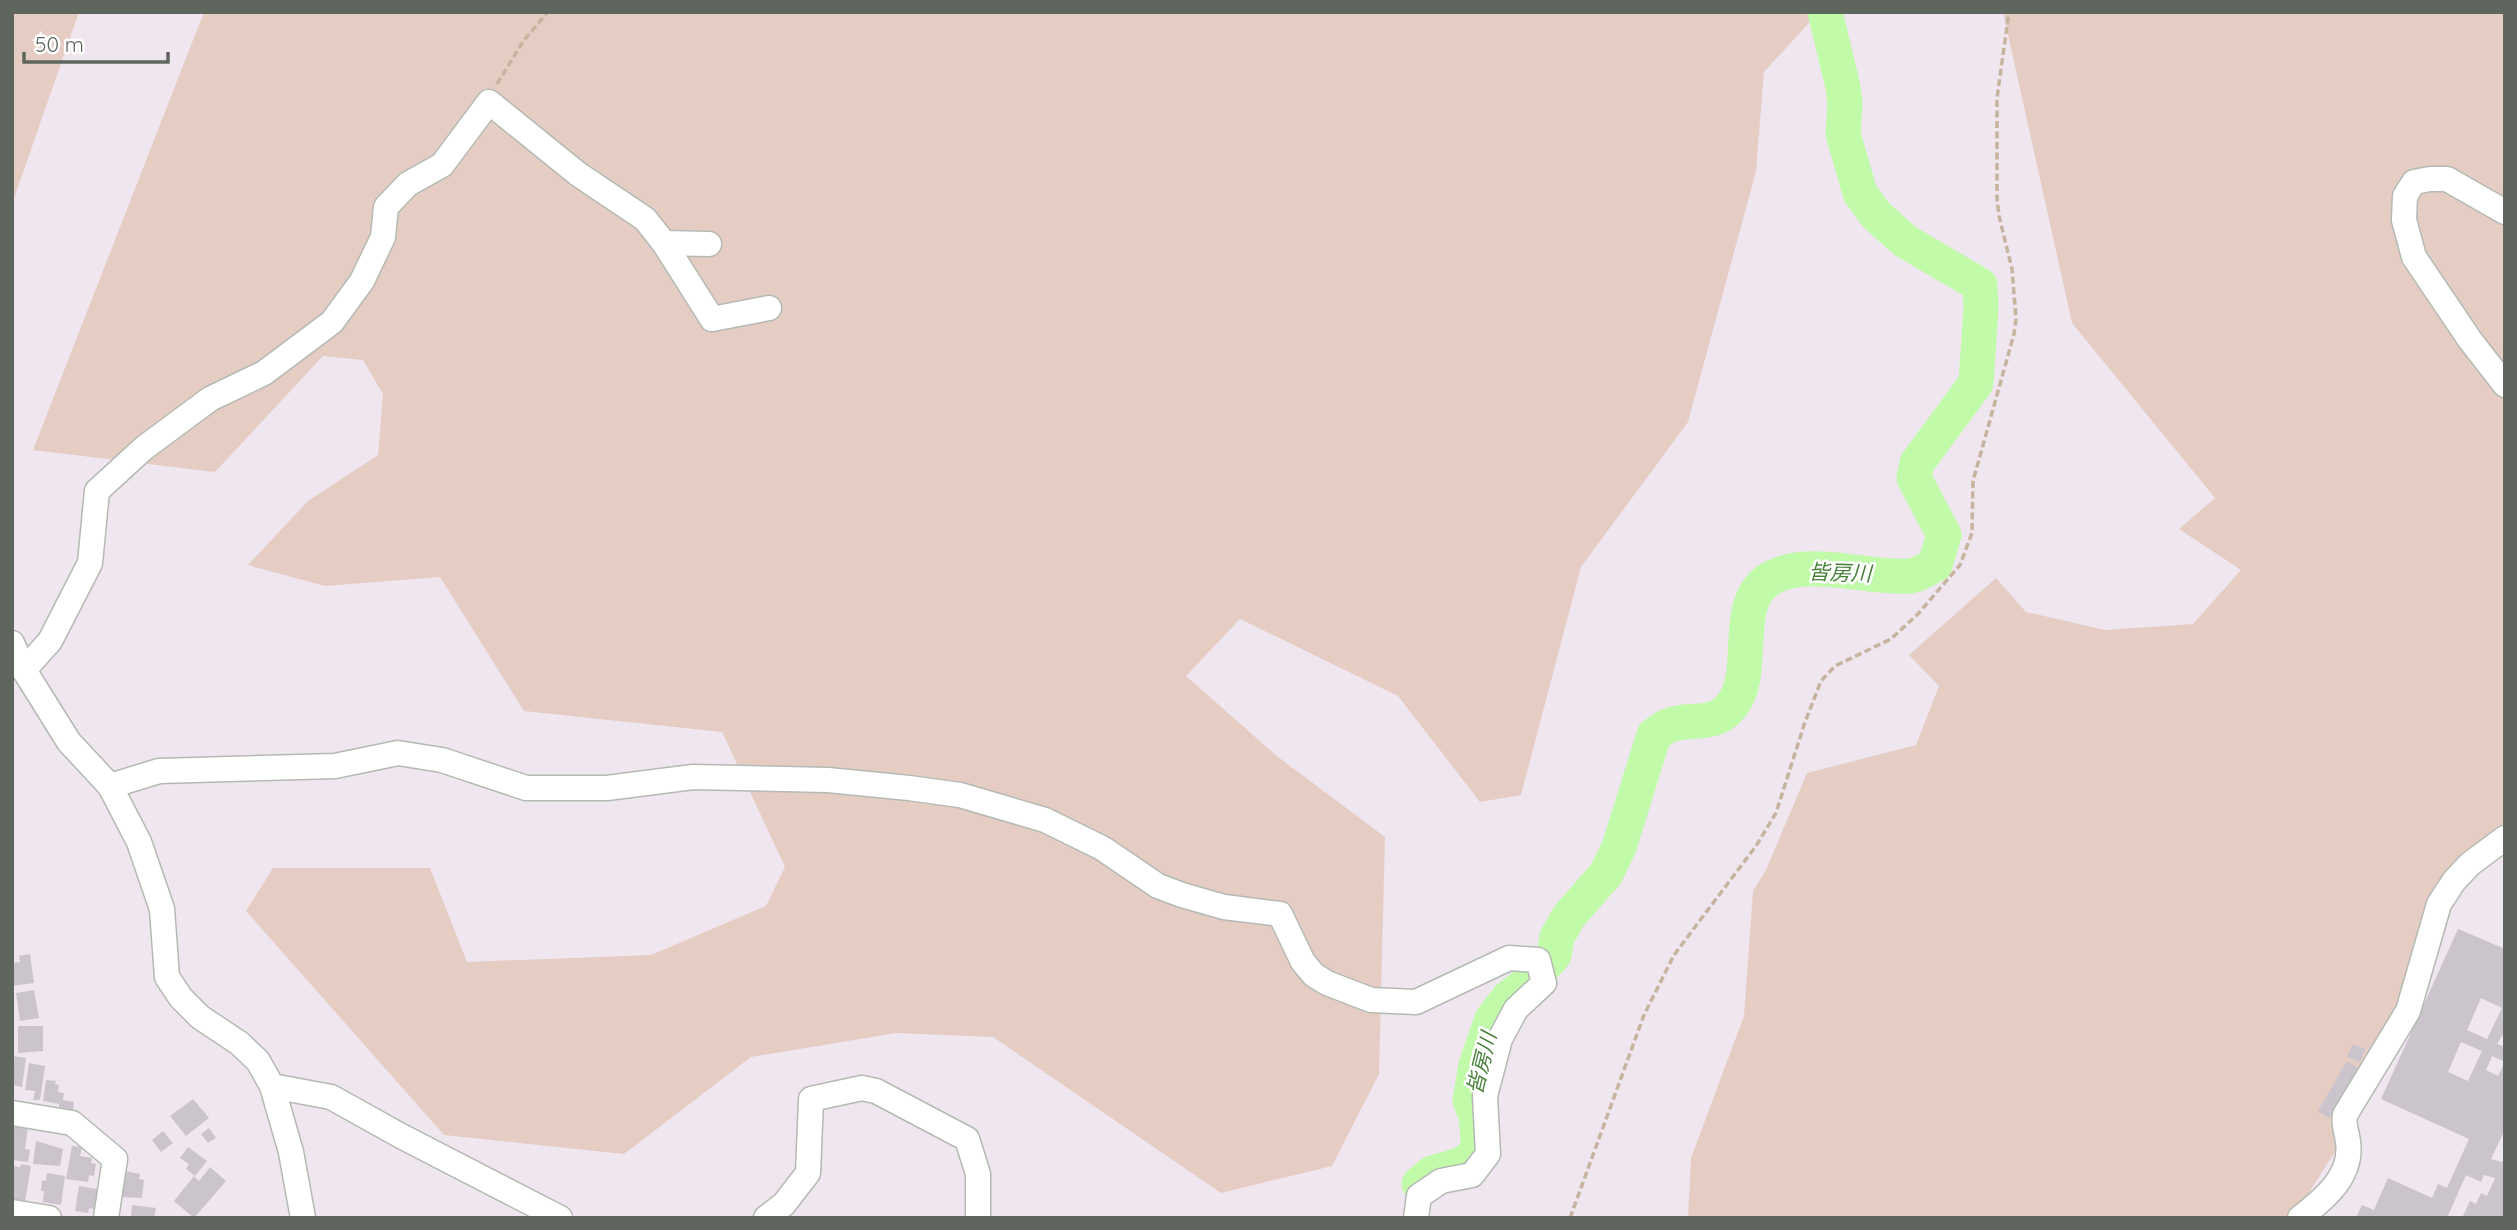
<svg xmlns="http://www.w3.org/2000/svg" width="2517" height="1230" viewBox="0 0 2517 1230" font-family="Quicksand,'Noto Sans JP',sans-serif">
<style>
.green{fill:#e5cdc4}
.lines{fill:none;stroke-linecap:round;stroke-linejoin:round}
.river{stroke:#c1fbaa;stroke-width:35}
.building{fill:#ccc4cd;fill-rule:evenodd}
.minor-casing{stroke:#b4bab3;stroke-width:27}
.path{stroke:#c6b49e;stroke-width:3.5;stroke-dasharray:7 3.5;stroke-linecap:butt}
.minor{stroke:#fff;stroke-width:24}
.labels{text-anchor:middle;dominant-baseline:central;stroke-width:5;stroke-linejoin:round;paint-order:stroke}
.water-label{font-size:21px;font-style:italic;fill:#478138;stroke:#fff}
</style>
<rect width="100%" height="100%" fill="#efe6ef"/>
<!-- green -->
<g class="green">
<polygon points="12,12 79,12 12,204"/>
<polygon points="204,12 1819,12 1764,72 1756,171 1688,422 1581,567 1521,795 1480,802 1398,696 1240,619 1186,676 1278,757 1385,837 1379,1074 1332,1166 1221,1193 993,1037 896,1033 751,1057 624,1154 444,1135 246,911 273,868 430,868 467,962 651,955 766,906 785,867 722,732 524,711 440,577 325,586 248,565 308,501 378,455 383,394 363,360 323,356 215,472 33,450"/>
<polygon points="2003,12 2505,12 2505,842 2458,882 2340,1144 2293,1218 1688,1218 1691,1158 1744,1016 1753,891 1766,870 1807,773 1916,745 1939,686 1909,655 1996,578 2026,612 2105,630 2193,624 2241,570 2179,529 2215,498 2072,323"/>
</g>
<g class="lines">
<!-- river -->
<path class="river" d="M1419,1184L1432,1173L1463,1164L1479,1151L1476,1115L1470,1101L1476,1065L1492,1019L1508,998L1528,983L1554,955L1557,937L1569,916L1606,874L1619,847L1654,735C1659,732 1663,728 1668,726C1691,716 1714,729 1732,705C1758,672 1731,606 1768,580C1807,555 1868,580 1911,576C1919,575 1928,568 1935,565L1944,535L1914,478L1917,463L1976,383L1981,308L1980,285L1905,241L1876,215L1860,193L1843,134L1845,104L1843,87L1825,12"/>
</g>
<!-- building -->
<g class="building">
<path d="M2458,929L2505,949V1031L2497,1044L2505,1047V1062L2492,1056L2486,1070L2498,1076L2505,1062V1129L2491,1159L2502,1162L2505,1157V1218H2462L2470,1201L2476,1204L2481,1193L2487,1196L2495,1178L2484,1175L2481,1182L2466,1175L2447,1218H2356L2362,1205L2374,1210L2388,1178L2432,1198L2438,1184L2447,1188L2469,1139L2381,1099ZM2481,998L2502,1008L2487,1039L2467,1030ZM2461,1042L2482,1051L2468,1081L2448,1072Z"/>
<polygon points="30,954 34,983 12,986 12,963 20,962 19,956"/>
<polygon points="34,990 39,1018 20,1021 16,993"/>
<polygon points="18,1026 43,1026 43,1051 18,1053"/>
<polygon points="2353,1044 2365,1049 2360,1062 2347,1057"/>
<polygon points="12,1056 26,1058 22,1087 12,1085"/>
<polygon points="2347,1061 2358,1068 2329,1118 2318,1111"/>
<polygon points="29,1063 45,1066 40,1100 33,1100 35,1091 25,1090"/>
<polygon points="46,1080 56,1081 55,1084 59,1085 58,1092 64,1093 63,1100 74,1102 73,1110 59,1107 59,1104 43,1101"/>
<polygon points="193,1099 209,1118 186,1136 170,1116"/>
<polygon points="12,1125 28,1127 25,1149 30,1150 28,1162 12,1160"/>
<polygon points="209,1128 216,1138 208,1143 201,1134"/>
<polygon points="163,1131 173,1143 161,1152 152,1140"/>
<polygon points="36,1141 63,1149 60,1166 33,1164"/>
<polygon points="72,1146 82,1147 80,1156 92,1158 91,1163 96,1164 94,1176 89,1175 88,1182 66,1179"/>
<polygon points="188,1147 207,1161 195,1176 186,1169 189,1164 180,1158"/>
<polygon points="21,1164 31,1166 25,1202 12,1201 12,1166 20,1167"/>
<polygon points="210,1167 226,1181 194,1218 174,1201 194,1176 199,1181"/>
<polygon points="125,1171 140,1174 139,1179 144,1180 142,1198 121,1197"/>
<polygon points="47,1173 65,1176 61,1205 43,1202 44,1191 41,1191 42,1180 46,1181"/>
<polygon points="79,1186 97,1189 97,1194 101,1194 99,1204 95,1203 94,1209 89,1208 88,1213 75,1211"/>
<polygon points="132,1205 156,1208 154,1218 131,1218"/>
</g>
<g class="lines">
<defs>
<g id="minor">
<polyline points="2505,212 2447,179 2430,179 2414,182 2405,196 2404,220 2414,257 2470,340 2505,385"/>
<polyline points="664,243 709,244"/>
<polyline points="12,643 24,670 69,742 110,786 139,842 162,909 167,977 181,998 200,1017 239,1043 258,1061 272,1086 291,1152 303,1218"/>
<polyline points="24,670 50,641 90,563 97,491 144,448 210,399 264,373 332,322 362,281 383,237 386,207 408,184 442,165 489,102 578,174 645,219 664,243 712,319 769,308"/>
<polyline points="110,786 159,771 335,766 398,753 442,760 526,788 607,788 693,777 828,780 909,788 960,795 1045,820 1102,848 1158,886 1182,895 1224,907 1280,914 1303,962 1314,975 1327,983 1371,1000 1416,1002 1509,958 1538,960 1544,983 1516,1009 1500,1039 1485,1096 1488,1154 1472,1175 1441,1181 1419,1196 1416,1218"/>
<polyline points="272,1086 331,1097 401,1136 560,1218"/>
<polyline points="12,1113 72,1123 115,1159 106,1218"/>
<polyline points="12,1212 49,1218"/>
<polyline points="766,1218 784,1204 808,1173 811,1099 862,1088 876,1091 967,1139 978,1174 978,1218"/>
<path d="M2300,1218C2324,1199 2353,1176 2348,1142C2347,1131 2343,1126 2345,1115L2408,1011L2439,904L2454,881L2470,864L2505,838"/>
</g>
</defs>
<!-- minor casing -->
<use href="#minor" class="minor-casing"/>
<!-- path -->
<g class="path">
<polyline points="497,84 524,40 548,12"/>
<polyline points="1570,1218 1644,1015 1674,955 1756,846 1776,813 1805,722 1821,681 1835,666 1891,639 1918,614 1960,565 1972,533 1973,481 2014,334 2016,319 2012,269 1999,216 1997,199 1997,98 2009,12"/>
</g>
<!-- minor -->
<use href="#minor" class="minor"/>
</g>
<g class="labels">
<!-- water labels -->
<g class="water-label">
<text transform="translate(1840 572) rotate(2)">皆房川</text>
<text transform="translate(1481 1063) rotate(-76)">皆房川</text>
</g>
</g>
<!-- border -->
<rect width="2517" height="1230" fill="none" stroke="#5f665e" stroke-width="28"/>
<!-- scale -->
<path d="M24 52v10h144v-10" fill="none" stroke="#5f665e" stroke-width="3.5"/>
<text x="35" y="52" font-size="21" fill="#5f665e" stroke="#ffffff" stroke-width="5" paint-order="stroke">50 m</text>
</svg>
